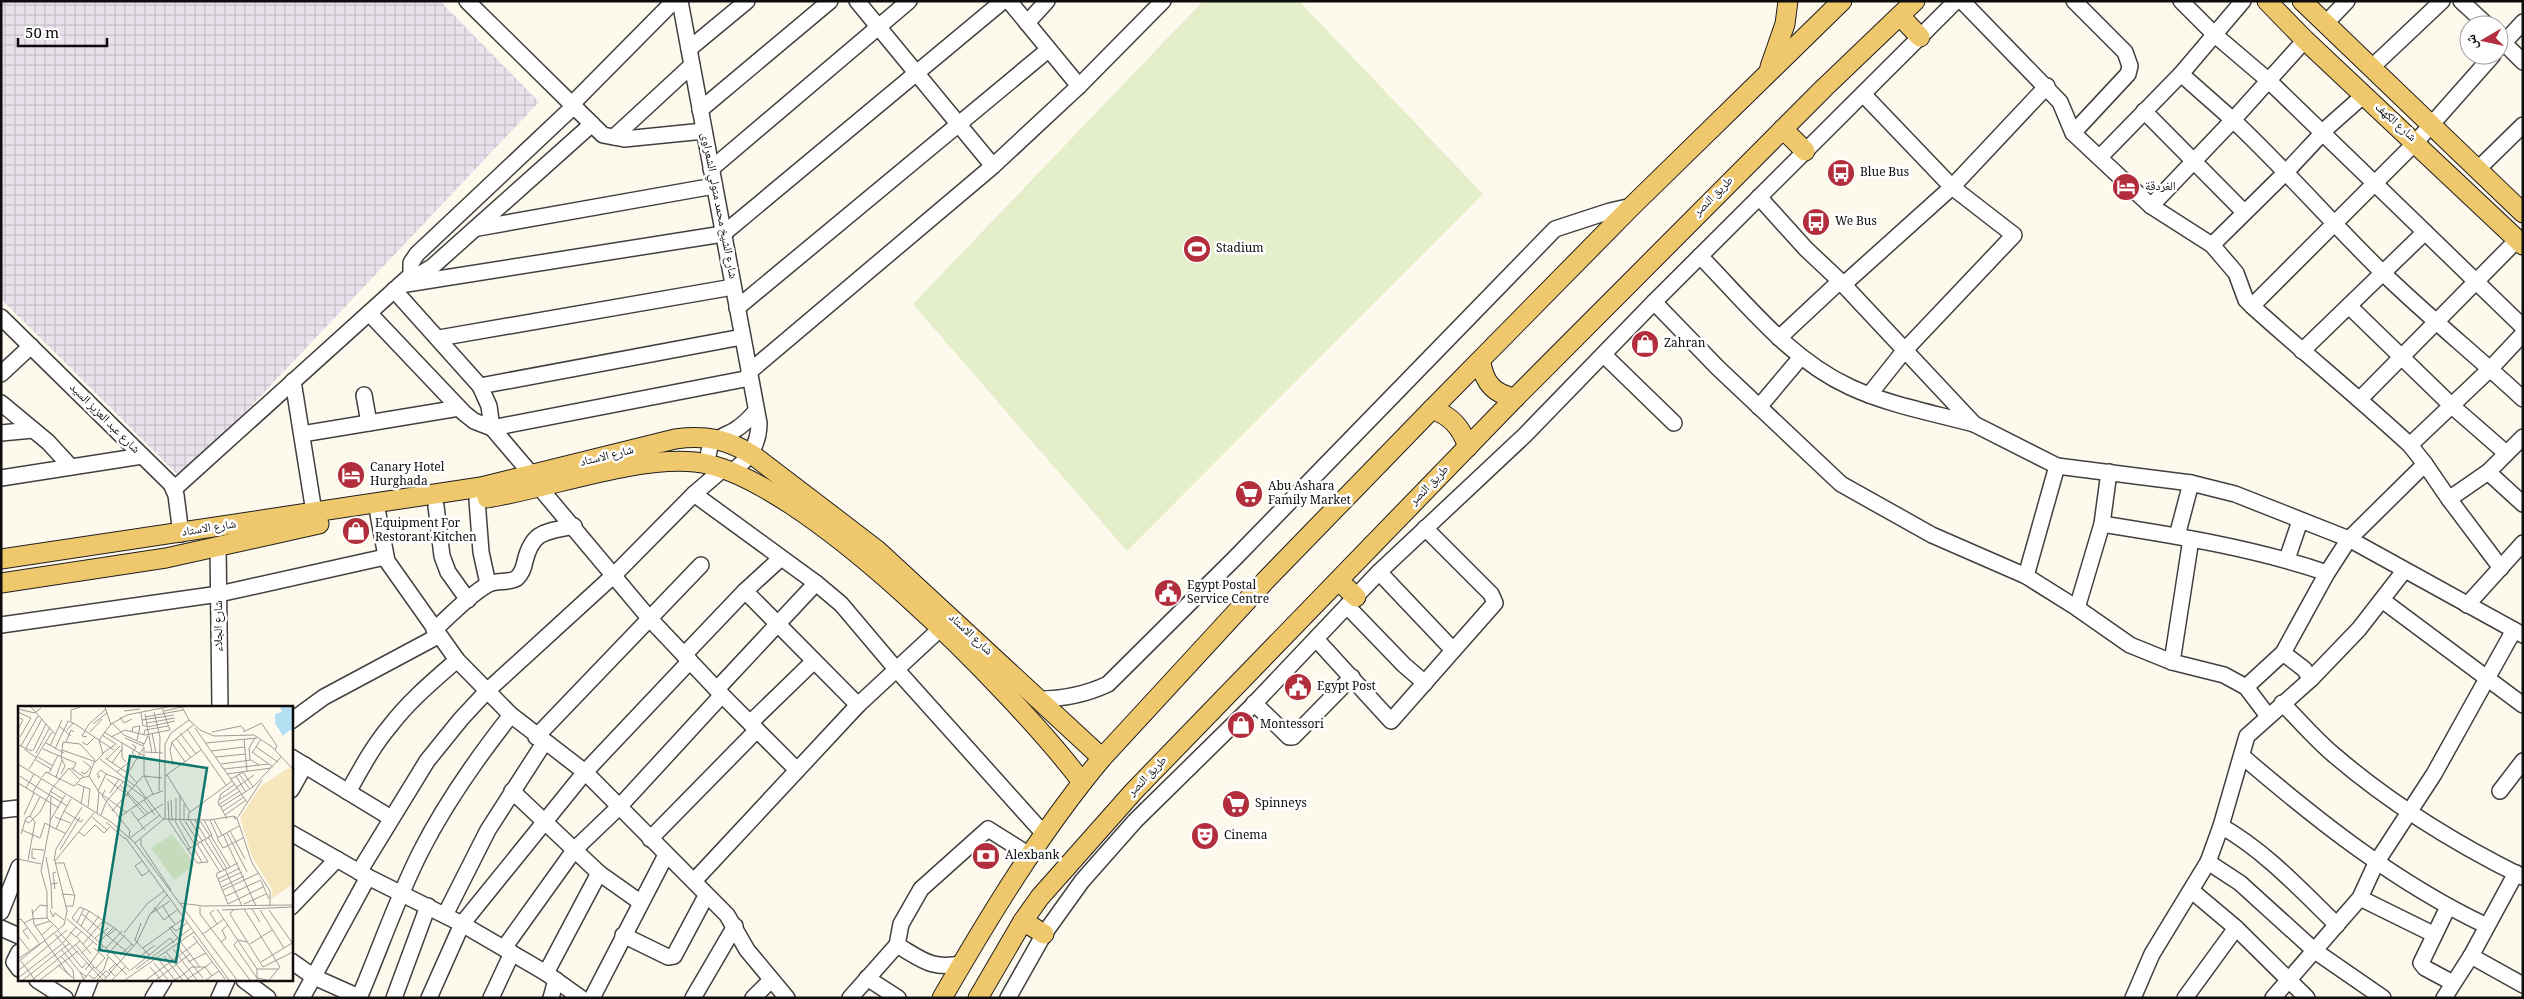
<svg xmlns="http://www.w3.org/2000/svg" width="2524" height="999" viewBox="0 0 2524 999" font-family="Georgia,'Noto Naskh Arabic',serif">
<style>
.industrial{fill:url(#industrial-grid)}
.pitch{fill:#e4eeca}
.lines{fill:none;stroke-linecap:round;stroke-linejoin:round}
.minor-casing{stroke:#404040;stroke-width:18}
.major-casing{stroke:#1e1e1e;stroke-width:21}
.minor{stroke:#fff;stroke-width:15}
.major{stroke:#efc76c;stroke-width:19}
.labels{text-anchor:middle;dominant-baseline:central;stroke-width:5;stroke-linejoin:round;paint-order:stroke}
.street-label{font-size:12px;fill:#0d0d0d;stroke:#fff}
.poi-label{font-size:12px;fill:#0d0d0d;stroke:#fff;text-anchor:start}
.inset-road{fill:none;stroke:#9e9b93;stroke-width:1}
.view{fill:#0f766e;fill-opacity:0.15;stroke:#0f766e;stroke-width:2.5}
.inset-edge{fill:none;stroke:#0d0d0d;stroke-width:2.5}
</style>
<defs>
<pattern id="industrial-grid" width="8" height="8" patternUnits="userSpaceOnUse" patternTransform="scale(1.25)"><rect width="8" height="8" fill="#e9e1eb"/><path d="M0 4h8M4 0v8" fill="none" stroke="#c7c0c8"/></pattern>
</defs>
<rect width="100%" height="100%" fill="#fef9ed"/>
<!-- industrial -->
<polygon class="industrial" points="1,1 440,1 539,102 182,479 1,299"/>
<!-- pitch -->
<polygon class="pitch" points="1203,1 1299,1 1483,194 1127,551 913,304"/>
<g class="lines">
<defs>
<g id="minor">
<polyline points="467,1 603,135 624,139 704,131"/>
<path d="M680,1L759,423C759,444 749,460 731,472"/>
<polyline points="857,1 993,166"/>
<polyline points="1009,1 1079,86"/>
<path d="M1962,1L2060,102L2073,133L2151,206L2212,245L2236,273L2246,300L2252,306C2304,353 2358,397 2410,445"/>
<polyline points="2181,1 2215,35 2269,81 2523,327"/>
<polyline points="2461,1 2487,25"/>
<polyline points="1027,23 1047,1"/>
<polyline points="2325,24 2347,1"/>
<polyline points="2499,38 2523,62"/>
<path d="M2305,40L2233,120C2285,169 2331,222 2382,272C2427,316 2477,356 2523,399"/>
<polyline points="2499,48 2523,22"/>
<polyline points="689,49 747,1"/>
<polyline points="2371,68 2442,1"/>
<polyline points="572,104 674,1"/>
<polyline points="700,110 830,1"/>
<polyline points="2144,111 2244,212"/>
<polyline points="2073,133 2128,74 2130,66 2125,52 2074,1"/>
<polyline points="614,137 692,65"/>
<polyline points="2100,157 2181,74 2243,1"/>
<polyline points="711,169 909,1"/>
<polyline points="2477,170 2523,125"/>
<polyline points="1759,197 1806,249 1840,281 1974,424 2057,466 2191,483 2235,494 2349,539 2523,635"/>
<polyline points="2151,206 2233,120 2181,74"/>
<polyline points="478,228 714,186"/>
<polyline points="2212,245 2287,171 2329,126 2364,95"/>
<path d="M1700,256C1746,303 1789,359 1850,387C1889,405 1933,413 1974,424"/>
<polyline points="411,275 411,263 417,254 574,106"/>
<polyline points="400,285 723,234 1003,1"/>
<polyline points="1843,285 1952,187 1863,94"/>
<polyline points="394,290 480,386 489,406 492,428 533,476"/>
<polyline points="1654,302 1718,368 1841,484 1932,535 2026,576 2077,608 2130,645 2172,662 2224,675 2246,687 2268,716"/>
<polyline points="2252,306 2416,142 2493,55"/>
<polyline points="2349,306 2452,406 2506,453"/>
<polyline points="737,308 1048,50"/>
<polyline points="369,313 464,413 474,421 492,428 750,378"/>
<polyline points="1,317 171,484 176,495 181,534"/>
<polyline points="439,338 733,287"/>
<polyline points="1779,338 1840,281"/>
<polyline points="2302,351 2425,232"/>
<polyline points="1604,355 1674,423"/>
<polyline points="749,372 993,166 1079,86 1163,1"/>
<polyline points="1,374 31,346"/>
<polyline points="293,381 314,512"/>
<polyline points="480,386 742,337"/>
<polyline points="364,395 369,423"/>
<polyline points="1869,395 1904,351 2014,235 1952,187 2047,86"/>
<polyline points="2360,399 2517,240"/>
<polyline points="1,403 48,442 71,467"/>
<polyline points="1759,407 1801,357"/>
<polyline points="1,433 33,430"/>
<polyline points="302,434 459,408"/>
<path d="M708,464C707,439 717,440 735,430C743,425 750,418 756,411"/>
<polyline points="2425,464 2449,499 2488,472 2523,437"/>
<polyline points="2488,472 2523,504"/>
<polyline points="1,478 142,456"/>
<polyline points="540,488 649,618 722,695 797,770"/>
<polyline points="174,489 411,275 422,273 432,267 592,124"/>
<polyline points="694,494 816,583 841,604 896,669 1045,835"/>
<polyline points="2449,499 2501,568"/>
<polyline points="477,500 481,552 488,584"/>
<polyline points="436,506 442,556 448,572 468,600"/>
<polyline points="378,514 387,561 457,660 511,715 585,772 727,915 747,950 787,998"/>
<path d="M2102,524C2178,536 2254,548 2327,573L2349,539L2425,464L2410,445L2490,369L2523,334"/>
<polyline points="2177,536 2191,483"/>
<polyline points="218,545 220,708"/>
<polyline points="2287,559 2300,521"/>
<polyline points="1379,572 1453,650"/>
<polyline points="2026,576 2057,466"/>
<polyline points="745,591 858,705"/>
<polyline points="2382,600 2523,705"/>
<polyline points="2467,605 2523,543"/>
<polyline points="1347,606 1404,665 1425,683"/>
<polyline points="2077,608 2102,524 2109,472"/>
<polyline points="1,625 219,594 385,557"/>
<path d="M434,630C451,615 468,596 487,585C496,579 509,584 517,578C522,573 524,567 525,561C533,530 546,532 574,526"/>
<polyline points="1316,639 1391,721 1495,603 1491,594 1425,528"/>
<polyline points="2283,653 2304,669 2311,679"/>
<polyline points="684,655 745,591 781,558"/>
<polyline points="2172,662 2191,539"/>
<polyline points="2246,687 2283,653 2327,573"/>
<polyline points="717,689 816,583"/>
<path d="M1038,699C1063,699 1085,695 1108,684L1235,558L1555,229L1610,211L1632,206"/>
<polyline points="1254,703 1289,737 1293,737 1352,677"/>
<path d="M2282,703C2299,720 2315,739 2334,755C2390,803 2456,844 2523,877"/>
<polyline points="291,721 324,697 438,636"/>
<polyline points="750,723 814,661"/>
<polyline points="536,737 701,565"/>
<path d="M2242,756C2318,821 2396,883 2487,926"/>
<polyline points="291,757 391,818"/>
<polyline points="291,790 305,765"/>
<polyline points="512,791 599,873 640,902"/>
<polyline points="2500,791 2523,761"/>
<path d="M348,792C361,769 373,746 390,726C409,701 433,681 457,660"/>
<polyline points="1,810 19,808"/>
<polyline points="2221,826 2247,736 2311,679 2359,629 2404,571"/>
<polyline points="291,833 368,877 462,924 546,973 581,998"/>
<polyline points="650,839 757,730"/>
<polyline points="2208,862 2240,883 2315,951 2383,998"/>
<polyline points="359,872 427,761 461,719 487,691 614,575 694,494 723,469"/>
<polyline points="694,881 858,705 940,629"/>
<polyline points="2360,898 2433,934"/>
<polyline points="291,907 337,859"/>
<polyline points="2448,907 2421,963 2425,968 2453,983"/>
<polyline points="1,912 19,867"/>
<polyline points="445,915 488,830 544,743"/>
<polyline points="1,928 19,936"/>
<polyline points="2236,928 2307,998"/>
<polyline points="623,935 668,957 674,956 706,896"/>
<path d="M897,945C921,959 933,971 963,963"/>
<polyline points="504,948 575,849 620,806 722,695"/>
<polyline points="19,952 14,962 19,969"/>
<polyline points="2471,956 2523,985"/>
<polyline points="291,961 314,977 359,997"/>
<polyline points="546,973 599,873"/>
<polyline points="867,978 898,998"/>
<polyline points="37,980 65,998"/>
<polyline points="244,980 268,998"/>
<polyline points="83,998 90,980"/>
<polyline points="153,998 164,980"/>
<polyline points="219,998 227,980"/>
<polyline points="302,998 368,877"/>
<path d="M359,998C380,949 397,898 421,851C446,802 477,758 511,715"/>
<polyline points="394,998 428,906"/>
<polyline points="429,998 462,924 585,772 690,661"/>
<polyline points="491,998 512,953"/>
<polyline points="551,998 556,980"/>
<polyline points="592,998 666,855"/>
<polyline points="693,998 735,926"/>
<polyline points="753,998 771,980"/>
<polyline points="850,998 897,945 901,924 921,889 988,829 1031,856"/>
<polyline points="1008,998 1044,934 1082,881 1135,821 1252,706 1379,572 1525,435 1654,302 1956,1"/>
<path d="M2133,998L2152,954L2208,862L2221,826C2265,851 2300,889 2337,925"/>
<polyline points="2185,998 2236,928 2192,891"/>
<polyline points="2273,998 2360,898 2376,863 2434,774 2514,630"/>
<polyline points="2444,998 2471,956 2516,873"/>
</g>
<g id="major">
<polyline points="2267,1 2305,40 2523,245"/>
<polyline points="2302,1 2523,213"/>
<polyline points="1900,16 1920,37"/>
<polyline points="1770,67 1785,24 1788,1"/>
<polyline points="1783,129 1805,151"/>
<path d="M1481,362C1484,383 1494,394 1515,398"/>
<path d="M1432,409C1451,416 1461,427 1468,447"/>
<path d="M487,498C550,488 634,456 695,462C801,473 1017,696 1082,782"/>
<path d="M1,559L481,487L675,439C706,435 728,439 754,456L877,550L1102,758"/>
<polyline points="1339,581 1356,597"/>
<polyline points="1,583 166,558 319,524"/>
<polyline points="1023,921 1044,934"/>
<path d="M942,998C990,915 1041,831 1102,758L1265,581L1432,409L1632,206L1842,1"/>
<polyline points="978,998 1023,921 1040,897 1134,791 1515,398 1824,88 1915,1"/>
</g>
</defs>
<!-- minor casing -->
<use href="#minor" class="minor-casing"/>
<!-- major casing -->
<use href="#major" class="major-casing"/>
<!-- minor -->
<use href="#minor" class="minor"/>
<!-- major -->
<use href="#major" class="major"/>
</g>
<!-- icons -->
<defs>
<symbol id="bus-disc" viewBox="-11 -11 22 22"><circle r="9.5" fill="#b32e3d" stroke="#fff"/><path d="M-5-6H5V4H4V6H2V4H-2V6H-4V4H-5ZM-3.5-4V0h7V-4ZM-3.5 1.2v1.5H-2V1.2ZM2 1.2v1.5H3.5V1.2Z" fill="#fff"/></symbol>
<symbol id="hotel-disc" viewBox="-11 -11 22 22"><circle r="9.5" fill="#b32e3d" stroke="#fff"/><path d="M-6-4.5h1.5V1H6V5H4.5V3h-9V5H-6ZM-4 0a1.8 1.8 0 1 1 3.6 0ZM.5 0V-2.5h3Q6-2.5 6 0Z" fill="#fff"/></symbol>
<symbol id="stadium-disc" viewBox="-11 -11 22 22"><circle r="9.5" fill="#b32e3d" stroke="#fff"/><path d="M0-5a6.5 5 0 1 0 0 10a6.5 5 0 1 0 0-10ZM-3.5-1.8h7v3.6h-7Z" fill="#fff"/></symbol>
<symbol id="shop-disc" viewBox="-11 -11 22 22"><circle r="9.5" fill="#b32e3d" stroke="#fff"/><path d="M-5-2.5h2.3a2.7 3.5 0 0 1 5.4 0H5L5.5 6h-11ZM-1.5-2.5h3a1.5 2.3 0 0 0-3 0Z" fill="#fff"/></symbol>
<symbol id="supermarket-disc" viewBox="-11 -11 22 22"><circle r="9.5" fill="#b32e3d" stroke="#fff"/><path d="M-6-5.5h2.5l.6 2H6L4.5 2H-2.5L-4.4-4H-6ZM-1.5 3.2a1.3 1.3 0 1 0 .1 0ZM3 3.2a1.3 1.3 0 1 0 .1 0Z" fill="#fff"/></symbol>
<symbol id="civic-disc" viewBox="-11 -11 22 22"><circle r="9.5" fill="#b32e3d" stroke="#fff"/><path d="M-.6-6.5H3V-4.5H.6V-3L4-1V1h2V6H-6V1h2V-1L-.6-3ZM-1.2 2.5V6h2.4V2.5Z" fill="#fff"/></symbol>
<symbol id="theatre-disc" viewBox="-11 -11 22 22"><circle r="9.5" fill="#b32e3d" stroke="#fff"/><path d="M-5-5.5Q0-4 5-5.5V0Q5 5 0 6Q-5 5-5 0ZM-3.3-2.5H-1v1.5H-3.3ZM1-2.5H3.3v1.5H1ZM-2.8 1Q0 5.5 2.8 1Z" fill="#fff"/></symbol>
<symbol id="bank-disc" viewBox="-11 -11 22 22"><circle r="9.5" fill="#b32e3d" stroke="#fff"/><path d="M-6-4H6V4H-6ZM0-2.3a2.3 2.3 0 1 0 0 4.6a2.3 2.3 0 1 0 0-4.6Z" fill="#fff"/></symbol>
</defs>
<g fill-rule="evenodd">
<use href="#bus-disc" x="1825" y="157" width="32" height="32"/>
<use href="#hotel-disc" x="2110" y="171" width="32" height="32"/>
<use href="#bus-disc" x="1800" y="206" width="32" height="32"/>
<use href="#stadium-disc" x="1181" y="233" width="32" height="32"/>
<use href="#shop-disc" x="1629" y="328" width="32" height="32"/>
<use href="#hotel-disc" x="335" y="459" width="32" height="32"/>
<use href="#supermarket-disc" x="1233" y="478" width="32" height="32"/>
<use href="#shop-disc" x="340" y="515" width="32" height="32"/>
<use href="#civic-disc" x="1152" y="577" width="32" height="32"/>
<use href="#civic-disc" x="1282" y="671" width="32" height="32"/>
<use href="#shop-disc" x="1225" y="709" width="32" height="32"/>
<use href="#supermarket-disc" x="1220" y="788" width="32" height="32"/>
<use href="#theatre-disc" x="1189" y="820" width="32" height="32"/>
<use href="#bank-disc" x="970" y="840" width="32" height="32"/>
</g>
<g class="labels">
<!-- street labels -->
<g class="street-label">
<text transform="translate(2395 123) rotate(42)">شارع الكهف</text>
<text transform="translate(1714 197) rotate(-45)">طريق النصر</text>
<text transform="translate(718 206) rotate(79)">شارع الشيخ محمد متولي الشعراوى</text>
<text transform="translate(104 419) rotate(45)">شارع عبد العزيز السيد</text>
<text transform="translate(607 457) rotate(-14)">شارع الاستاد</text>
<text transform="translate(1430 486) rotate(-46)">طريق النصر</text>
<text transform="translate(209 529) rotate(-9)">شارع الاستاد</text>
<text transform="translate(219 626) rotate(-90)">شارع الجلاء</text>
<text transform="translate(970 635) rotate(43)">شارع الاستاد</text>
<text transform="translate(1148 777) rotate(-46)">طريق النصر</text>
</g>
<!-- poi labels -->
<g class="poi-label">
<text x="1860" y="173">Blue Bus</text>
<text x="2145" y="187">الغردقة</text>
<text x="1835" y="222">We Bus</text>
<text x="1216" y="249">Stadium</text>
<text x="1664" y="344">Zahran</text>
<text x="370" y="468">Canary Hotel<tspan x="370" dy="14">Hurghada</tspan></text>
<text x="1268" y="487">Abu Ashara<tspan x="1268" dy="14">Family Market</tspan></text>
<text x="375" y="524">Equipment For<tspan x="375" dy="14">Restorant Kitchen</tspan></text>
<text x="1187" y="586">Egypt Postal<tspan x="1187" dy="14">Service Centre</tspan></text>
<text x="1317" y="687">Egypt Post</text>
<text x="1260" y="725">Montessori</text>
<text x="1255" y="804">Spinneys</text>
<text x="1224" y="836">Cinema</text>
<text x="1005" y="856">Alexbank</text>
</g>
</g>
<!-- overview -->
<g transform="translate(18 706)">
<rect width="275" height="275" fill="#fef9ed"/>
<path d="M272,61L275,65V178L253,193L254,183L234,151L222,112L243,80Z" fill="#f6e6bd"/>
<path d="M154,128L177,159L156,174L133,142Z" fill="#e4eeca"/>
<path d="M262,1H275V25L272,24L265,30L257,17V8L264,6Z" fill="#b5dff2"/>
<path class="inset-road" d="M13,1L37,28M87,1L93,19M150,1L144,2L152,24M164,1L171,14L182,24L196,30L236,29L254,41L275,63M0,3L17,7L23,2M106,5L122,3M146,5L164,1M0,6L13,12L2,31M136,6L142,31L141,85M123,7L125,20H129M127,8L134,47M0,11L5,14L0,23M102,11L106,17L114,13M127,11L165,4M124,14L156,9M53,15V4L62,1M94,17L106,29L126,38M129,17L157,12M75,18L89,7M244,18L259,40L257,44M41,20L53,30M129,21L157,15M177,22L229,96M169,23L208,79M49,24L55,17L57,18L96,44M72,26L84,13M86,26L126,50M114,26L115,21L122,20L119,34M194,26L223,20L227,25M225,26L244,17M134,27L138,47M162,27L178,48M126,28L127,24L150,20M84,29L98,38L85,47M69,31L64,30L71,18L88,3M93,31L107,24L127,29L152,24M107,32L125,40L130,30M158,32L173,52M226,33L229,65M48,36L53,24L56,26M64,36L69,39L77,31M28,37L46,47M104,37V52L108,56M154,37L167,56M188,37L239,32M114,38L118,41L114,47L118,50M0,39L14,45M3,40L20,10M32,40L44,14M238,41L260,56M8,42L24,13M6,43L19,52M25,43L58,57L55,63M37,43L50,15L55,17M44,44L78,56M15,45L28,18M193,45L227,41M127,46L145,47M234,46L255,61M18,47L32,21M234,47L243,33M20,51L35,60M198,51L228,48M87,52L111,68L119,77M82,53L117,80M89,53L102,40M18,54L33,63M232,54L231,42L237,32M78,55L85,48L81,34L93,18L109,9L144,2M94,57L104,43M0,58L93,116L116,136L219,274M203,58L233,54L241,59M155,59L152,44L154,36L175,19M51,62L61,73L71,70L81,86L109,107M53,62L66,71M11,63L34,26M206,63L251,58M63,66L67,68L73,61L65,55M99,66L111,56M31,67L40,49M43,68L47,60L43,51L45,36L62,38L77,54L71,70M88,68L103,74L128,93M209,68L253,62M221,68L231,82M0,69L49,100M149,69L172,106M147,70L183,44M218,70L227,85M24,71L28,66L56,80L62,74M38,71L44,54M79,71H82L79,68L83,64L88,68L80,85M107,72L126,41V69L135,88M89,73L110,90M213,73L225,66L235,81M0,77L41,102M59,78L72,83L70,101M102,79L130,107M118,79L144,112M36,80L51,62M219,81L236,69M8,82L16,68M87,84L84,90L112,125L111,131M32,85L45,93M15,86L23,73M92,87L101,73M110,89L127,109M162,89V115L177,139M33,90L32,118L23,165L29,186V212L40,223M158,92V115M53,93L46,105L63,116L65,113M126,94L137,109M153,94L154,115M201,94L219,82M150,95L151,115M63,98L66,81M166,98V115M200,99L222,85M203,101L235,81L263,51M46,105L38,123L47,127M94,105L125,70L144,72M113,105L127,124M205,105L226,91M79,107L81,86M6,109L16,87M83,109L88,96L105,76M207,109L228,94M37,111L53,117M74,111L89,124M220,111L244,74M100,112L133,89L145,85M219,112L216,110L217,113L219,112L234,157L252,185V200M144,113L191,114L216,110M209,113L200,96L203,88L217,78M120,114L145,98M172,114L184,135M177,114L188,133M192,114L200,132M196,114L204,129M7,115L11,117L22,106L35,81M32,115L47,89M151,115L179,157L190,156L179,138M157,115L172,142M167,115L181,137M170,115L171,107L214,75M182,115L192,130M88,116L107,133M221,120L199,132L205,142L225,132M4,124L22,132L27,117L38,123M212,125L227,153M61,126L66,130L77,119L86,127L92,121M209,127L229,166M3,128L8,112L12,110L22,91M205,128L238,200M193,130L212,161M107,131L211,274M190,131L209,163M112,132L142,109M123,133V139L153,184M186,133L206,164M183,136L202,166M117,137L147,112V38L153,27L171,14M175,141L184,156M42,144L62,111M169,144L194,129L186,114M28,151L33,178L40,177M0,153L23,158M18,153L14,152V143L26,144M10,154L17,116L12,110M36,155L38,143L64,101M124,155L117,160L124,170L131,165M37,157H46L56,188M207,163L224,200M200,173L222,162M243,175L251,193M202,176L224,166M33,178L34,203M204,181L226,170M37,183L35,167L38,166M205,184L241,167M44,188L57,189L55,200H48M208,190L243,174M162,197L185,200L275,199M210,198L198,168L220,157M210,198L245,181M226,198L248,188M145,200L151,210L159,204M136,201L146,214L151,210L157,218M182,201V208L232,274M14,203L16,218L27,234M199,203L239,263V274M226,203L262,261L251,274M234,203L242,216M32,204L35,211L37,207L46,214M196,204L192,207L199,218M204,204L275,201M215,204L212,208L245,261L275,246M242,204L266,242M251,204L275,238M133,207L149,189M14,208L22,199L30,200M64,208L110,247M54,212L62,201L71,205L98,223L89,230M54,212L91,245M49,213L79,239M0,214L3,213L21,237M6,217L14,213L29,212M59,217L66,202M123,217L117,234L131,249M17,220L32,215M63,220L71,205M153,220L158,225L169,217M151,221L182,261M9,222L5,225L11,233M98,223L116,240M40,225L71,259L85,240M52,226L58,231L64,225M69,226L81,210M106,227L129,198L146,185M37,228L64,262L69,256M185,228L206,213M24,229L36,218M107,229L89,249L109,269M0,230L11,244M175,230L207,273M59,231L73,248M77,232L90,222M27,235L51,269M81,236L96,221M203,236L208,232L204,224L210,219M229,236L220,234L216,239L239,272L249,274M65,238L84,216M232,238L254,224M58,239L76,261M159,240L185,272M76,242L87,252L78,262M88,242L104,225M125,242L165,213M43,243L62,266M155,243L179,274M148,246L171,274M95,247L112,265M63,248L75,236M102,249L114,238M124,249L137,239M43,250L55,264L56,274M146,250L162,271L156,274M0,253L23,237M141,254L157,274M3,255L17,274M0,256L46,219L49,205L37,155L76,107M170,256L188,247M243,256L274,237M136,257L150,274M97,258L91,264L98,271M40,259L55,272M132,261L143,274M118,263L172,223M239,263H260M67,264L71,259L85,274M113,264L152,232L156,237M0,265L49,224M71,269L76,273L86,263L90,251M0,272L44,238L58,221M5,274L52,237M14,274L62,235M22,274L60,245M65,274L76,261L89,272M66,274L62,266L69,271M79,274L88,265L92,268M86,274L119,236L132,208L152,195M94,274L108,260M107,274L176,226M128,274L179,236M138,274L172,248M165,274L162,271L174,261H187L194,256M168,274L187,261L194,270M188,274L201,265"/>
<path class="view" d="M112,50L189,62L158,256L81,244Z"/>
<rect width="275" height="275" class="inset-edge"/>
</g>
<!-- border -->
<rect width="2524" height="999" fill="none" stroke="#0d0d0d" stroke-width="5"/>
<!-- north arrow -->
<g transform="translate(2484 40) rotate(261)"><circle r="24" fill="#ffffff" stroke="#9e9e9e"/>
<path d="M0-4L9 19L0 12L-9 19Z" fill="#b32e3d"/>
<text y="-8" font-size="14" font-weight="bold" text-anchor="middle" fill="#0d0d0d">ش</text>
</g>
<!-- scale -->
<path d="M18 38v8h89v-8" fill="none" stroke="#0d0d0d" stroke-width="2.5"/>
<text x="25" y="38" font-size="15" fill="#0d0d0d" stroke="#ffffff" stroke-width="4" paint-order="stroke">50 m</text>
</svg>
